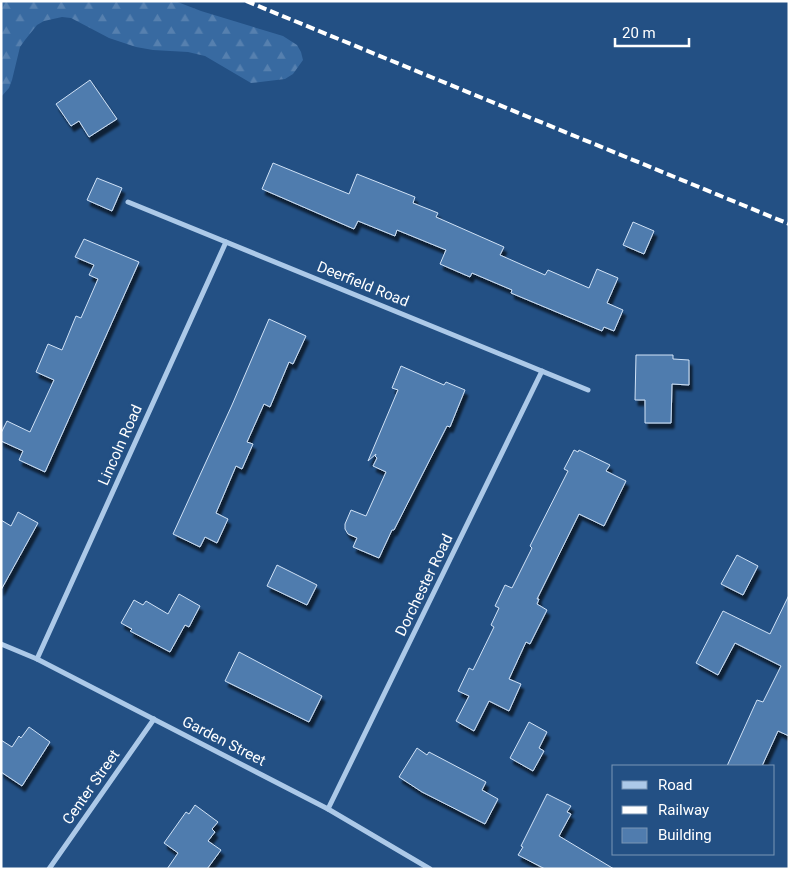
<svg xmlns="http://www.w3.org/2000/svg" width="790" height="870" viewBox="0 0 790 870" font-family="Roboto,sans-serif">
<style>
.forest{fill:url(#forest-firs)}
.building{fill:#507cae;stroke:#d0e2f6;filter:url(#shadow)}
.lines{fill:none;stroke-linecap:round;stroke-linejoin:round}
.minor{stroke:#acc9e8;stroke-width:5}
.rail{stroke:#fff;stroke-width:4;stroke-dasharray:9 4;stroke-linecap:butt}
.labels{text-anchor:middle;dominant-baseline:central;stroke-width:5;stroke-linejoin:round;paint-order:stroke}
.street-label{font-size:15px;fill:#fff;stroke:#235084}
</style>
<defs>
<pattern id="forest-firs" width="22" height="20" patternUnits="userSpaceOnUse" patternTransform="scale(1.25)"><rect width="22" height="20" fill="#386aa1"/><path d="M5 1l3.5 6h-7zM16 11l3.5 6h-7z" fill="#5680af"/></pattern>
<filter id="shadow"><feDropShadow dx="3" dy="5.5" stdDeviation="1" flood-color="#0009"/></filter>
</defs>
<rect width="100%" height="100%" fill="#235084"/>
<!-- forest -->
<polygon class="forest" points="1,1 175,1 201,11 283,36 297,45 301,52 303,60 293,74 285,79 251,83 205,56 188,52 153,50 136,47 109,38 71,18 62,17 44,21 37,25 25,40 20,47 12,80 9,88 1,97"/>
<!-- building -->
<g class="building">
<polygon points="90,80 117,119 89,137 79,121 71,126 56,104"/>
<polygon points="273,163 349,194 357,174 415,197 413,203 438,213 436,217 504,247 500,255 545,275 548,270 589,288 597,269 618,278 607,303 623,310 614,331 604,327 602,331 511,293 512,290 472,273 470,277 440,264 446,250 397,230 395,236 358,221 354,229 262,189"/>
<polygon points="97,178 122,188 112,211 87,200"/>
<polygon points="633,222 654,231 644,254 623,245"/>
<polygon points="84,239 139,262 45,472 19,460 23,451 1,441 1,433 7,421 30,432 54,380 36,372 48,344 62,350 76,316 81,318 98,279 89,275 94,265 75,257"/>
<polygon points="269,319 306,336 293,364 289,362 270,407 264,404 247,442 253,444 242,469 236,466 216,513 228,519 217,543 205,537 200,547 173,534 232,405"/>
<polygon points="636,355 673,355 673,359 689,360 689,385 672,384 671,423 645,423 645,400 635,400"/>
<polygon points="401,366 444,385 446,382 465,390 450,427 447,426 394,530 392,530 379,558 353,547 357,538 348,534 345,529 345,524 351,510 366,516 386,472 373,466 377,458 375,456 376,454 368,461 398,390 392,388"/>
<polygon points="574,450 578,452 579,450 610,465 606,471 626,481 604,526 579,514 537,599 539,599 537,604 547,610 530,644 526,642 509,679 521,684 509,711 489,701 474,731 456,721 469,696 458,691 469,668 473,670 494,627 491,625 499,608 495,606 505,585 512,588 532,548 530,546 568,471 564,469"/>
<polygon points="18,512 38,523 1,590 1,520 11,526"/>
<polygon points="737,555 758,566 743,595 721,584"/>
<polygon points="277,565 317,585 307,605 267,586"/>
<polygon points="179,594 200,606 189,627 185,625 170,652 130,631 132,629 121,623 134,600 143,605 146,601 168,614"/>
<polygon points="789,595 789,736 778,731 762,766 727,766 757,700 763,702 781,666 735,643 718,675 696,663 723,611 770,634"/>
<polygon points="239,652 322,696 309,722 225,681"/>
<polygon points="529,722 547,732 539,748 544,751 533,771 510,758"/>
<polygon points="29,727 50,742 22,786 1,772 1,740 12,747 19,736 21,738"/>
<polygon points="417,748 427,755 429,752 486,782 482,790 498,799 485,824 422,792 399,777"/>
<polygon points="547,794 571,806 567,812 571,814 559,836 614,869 545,869 518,855 523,847 521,846"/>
<polygon points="195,805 218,822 212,829 215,832 208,841 221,850 207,869 167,869 178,853 164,843 186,812 189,814"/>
</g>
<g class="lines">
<!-- minor -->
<g class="minor">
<polyline points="128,202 588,390"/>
<polyline points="1,644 37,659 328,809 430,869"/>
<polyline points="37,659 226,242"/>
<polyline points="328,809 542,371"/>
<polyline points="49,869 154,719"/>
</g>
<!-- rail -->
<polyline class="rail" points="246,1 789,224"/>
</g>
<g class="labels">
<!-- street labels -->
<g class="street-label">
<text transform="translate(363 284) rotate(22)">Deerfield Road</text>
<text transform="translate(120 445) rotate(-66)">Lincoln Road</text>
<text transform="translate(424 585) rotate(-64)">Dorchester Road</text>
<text transform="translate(224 741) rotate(27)">Garden Street</text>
<text transform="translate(91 787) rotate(-55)">Center Street</text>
</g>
</g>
<!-- border -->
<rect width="790" height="870" fill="none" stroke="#ffffff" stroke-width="5"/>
<!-- legend -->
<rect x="612" y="765" width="162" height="90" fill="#235084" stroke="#7b96b5"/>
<rect x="622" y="781" width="25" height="8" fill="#acc9e8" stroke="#7b96b5"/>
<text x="658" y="790" font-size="15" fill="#ffffff">Road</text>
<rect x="622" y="806" width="25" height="8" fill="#ffffff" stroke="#7b96b5"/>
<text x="658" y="815" font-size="15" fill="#ffffff">Railway</text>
<rect x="622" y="828" width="25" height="15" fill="#507cae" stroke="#7b96b5"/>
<text x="658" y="840" font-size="15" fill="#ffffff">Building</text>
<!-- scale -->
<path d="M615 38v8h74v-8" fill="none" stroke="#ffffff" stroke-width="2.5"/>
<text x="622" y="38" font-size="15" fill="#ffffff" stroke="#235084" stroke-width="4" paint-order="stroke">20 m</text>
</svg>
